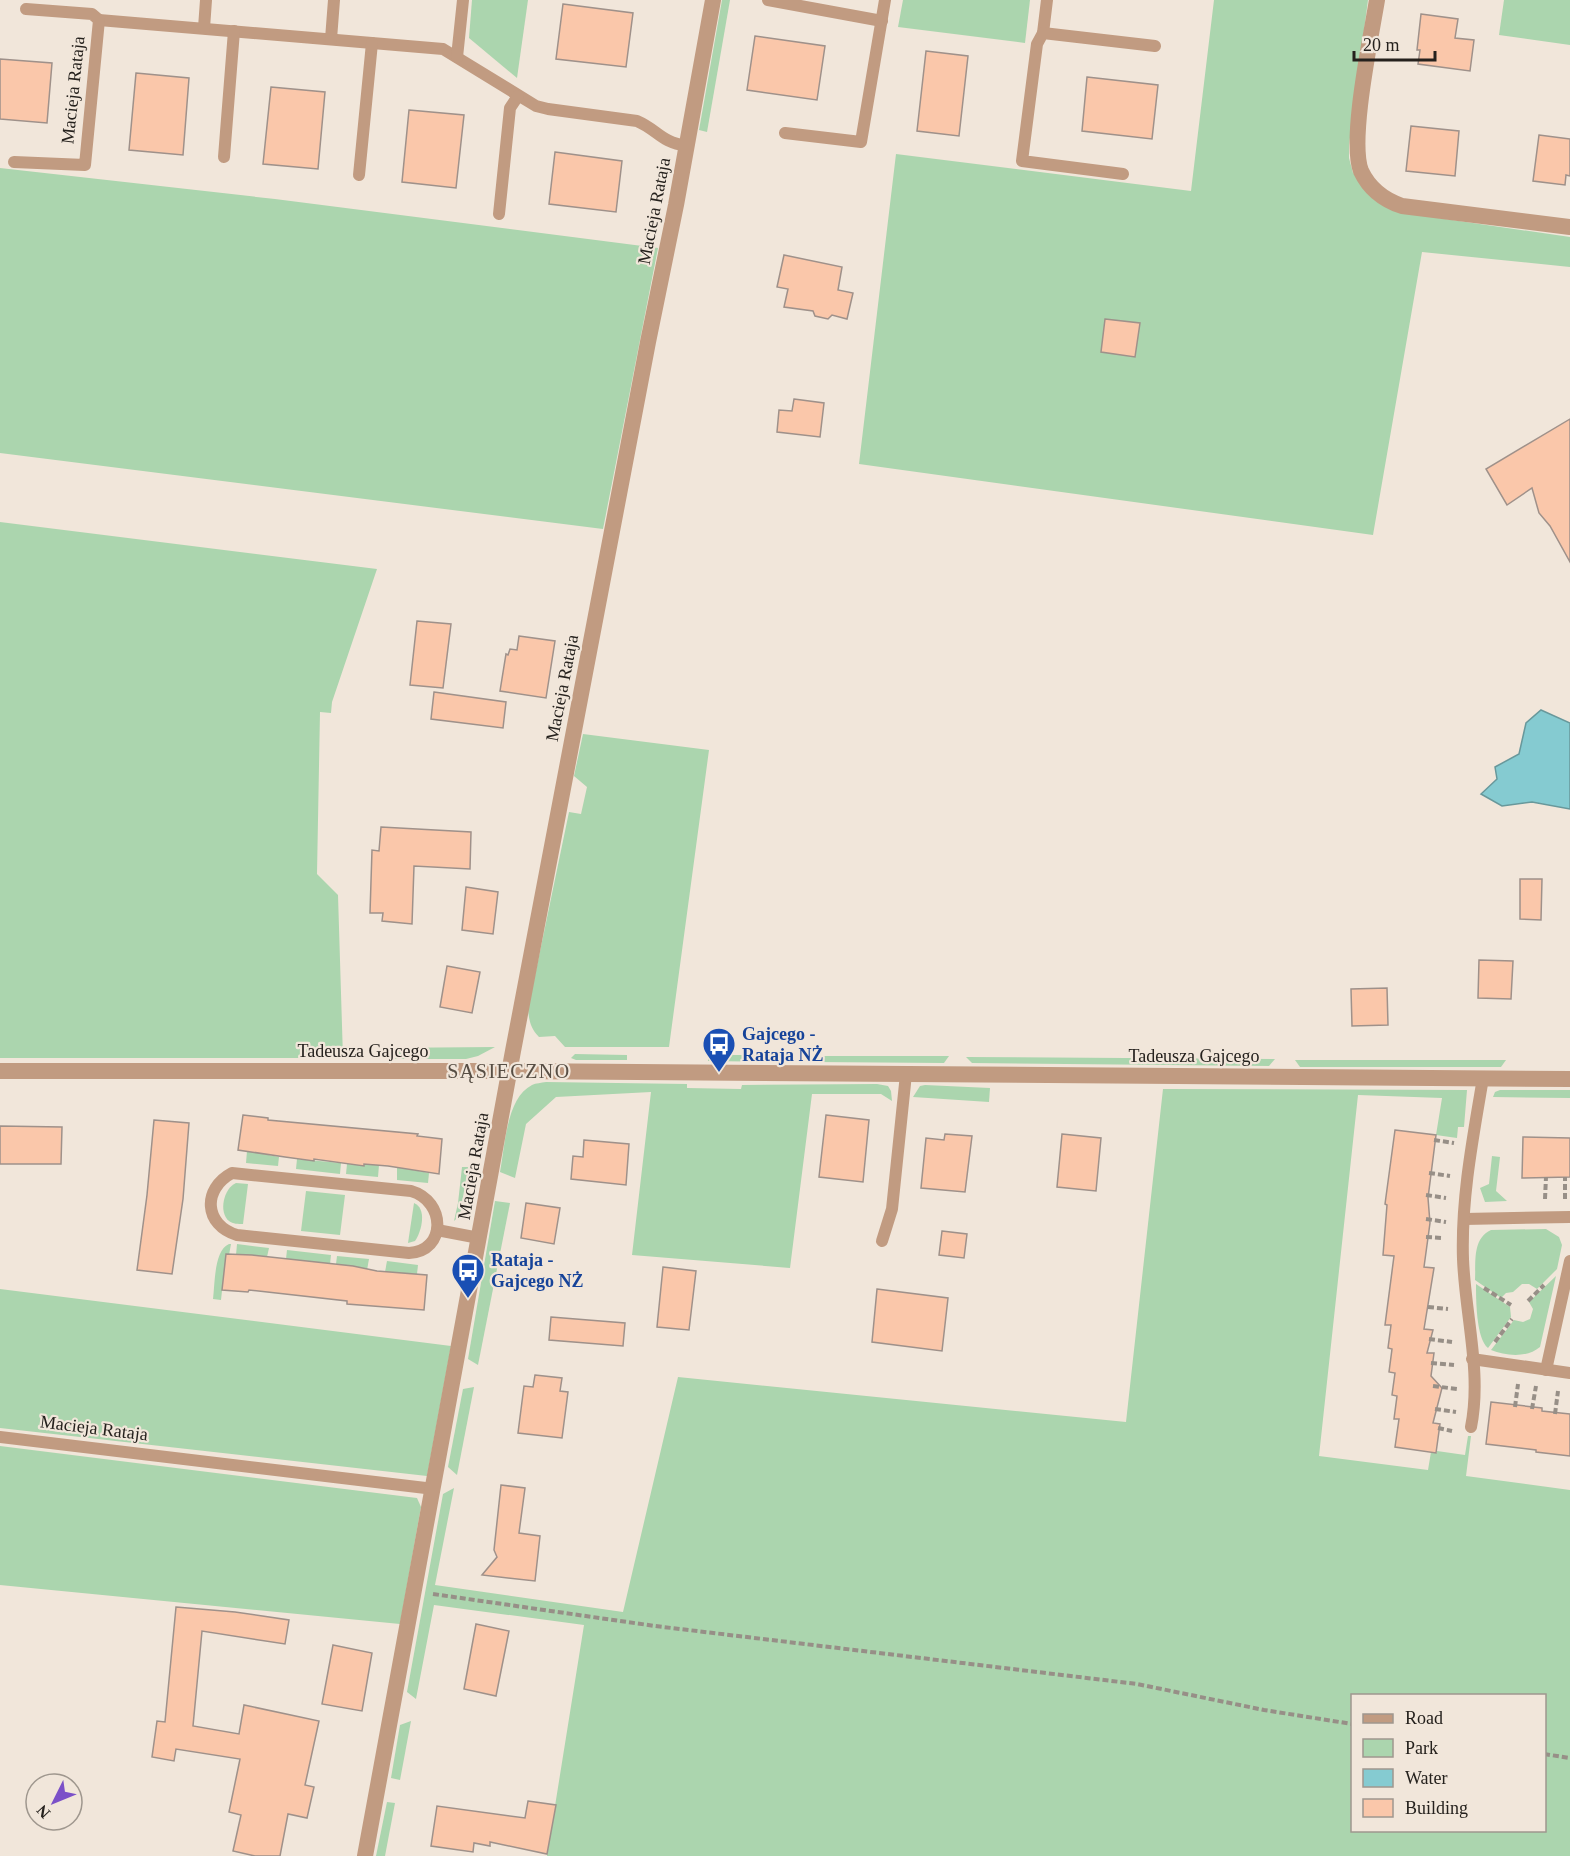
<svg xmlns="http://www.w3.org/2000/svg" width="1570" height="1856" viewBox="0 0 1570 1856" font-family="Georgia,serif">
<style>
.green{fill:#abd5ae;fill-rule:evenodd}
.water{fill:#85cbd1;stroke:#68989b;stroke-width:1.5}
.building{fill:#fac7aa;stroke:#9f918a;stroke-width:1.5}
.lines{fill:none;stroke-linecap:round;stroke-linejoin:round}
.path{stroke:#978f87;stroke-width:4;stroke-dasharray:6 3;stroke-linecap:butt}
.service{stroke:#c19b81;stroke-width:12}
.minor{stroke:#c19b81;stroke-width:16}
.tertiary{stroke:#c19b81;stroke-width:16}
.labels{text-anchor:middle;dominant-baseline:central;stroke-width:4.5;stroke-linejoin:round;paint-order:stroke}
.street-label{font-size:18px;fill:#25211d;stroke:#f1e6da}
.transit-label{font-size:18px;font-weight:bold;fill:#164399;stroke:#f1e6da;text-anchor:start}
.neighbourhood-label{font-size:20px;letter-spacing:1.5px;fill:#574e44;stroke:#f1e6da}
</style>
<rect width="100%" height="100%" fill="#f1e6da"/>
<!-- green -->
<g class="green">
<polygon points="472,0 528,0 517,78 469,38"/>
<polygon points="722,0 730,0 707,132 699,130"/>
<polygon points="903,0 1030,0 1025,43 898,27"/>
<polygon points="1214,0 1368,0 1349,145 1349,158 1353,173 1411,214 1570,237 1570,267 1422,252 1373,535 859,464 896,154 1191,191"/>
<polygon points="1504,0 1570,0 1570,45 1499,35"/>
<polygon points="0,168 275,199 658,248 603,529 0,453"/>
<polygon points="0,522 377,569 332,702 331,713 320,712 317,874 338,895 343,1058 0,1058"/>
<path d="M583,734L709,750L669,1047H565L555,1036L539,1037C531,1029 529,1021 528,1009L569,812L581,814L587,787L574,776Z"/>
<polygon points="495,1047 478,1056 466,1059 384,1059 377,1048"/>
<polygon points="575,1054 627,1055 627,1060 576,1060 571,1058"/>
<polygon points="708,1055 791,1055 785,1062 708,1061"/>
<polygon points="809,1056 949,1056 944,1063 814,1062"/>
<polygon points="966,1057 1275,1059 1269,1066 972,1063"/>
<polygon points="1295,1060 1506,1060 1501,1067 1300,1067"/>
<path d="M546,1082L687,1084V1088L741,1089L742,1085L877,1084L888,1086L891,1091L892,1101L881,1094H812L790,1268L632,1255L651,1092L556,1097L526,1124L515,1178L500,1172C505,1147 506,1098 532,1085C536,1083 541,1083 546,1082Z"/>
<polygon points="925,1085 990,1088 989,1102 913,1097 920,1086"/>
<path d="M1163,1089L1467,1090L1464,1127H1458L1457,1138L1436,1135L1442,1098L1358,1095L1319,1456L1428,1470L1431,1452L1437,1453V1451L1465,1455L1468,1436H1471L1466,1476L1570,1490V1856H547L584,1625L434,1605L416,1699L407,1692L443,1494L454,1488L435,1585L623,1612L678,1377L1126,1422ZM1352,1696H1544V1830H1352Z"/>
<polygon points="1500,1090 1570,1090 1570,1098 1493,1097 1495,1092"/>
<polygon points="247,1151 279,1157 278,1166 246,1163"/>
<polygon points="1492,1156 1500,1157 1496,1191 1507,1201 1485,1202 1480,1188 1489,1184"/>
<polygon points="297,1159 341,1163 340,1174 296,1169"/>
<polygon points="347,1164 379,1165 378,1177 346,1174"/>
<polygon points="397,1167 429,1173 428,1183 397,1180"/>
<polygon points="462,1167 468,1167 460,1215 454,1221 458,1203"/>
<path d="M236,1183L248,1184L243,1224C238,1224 233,1224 229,1221C218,1212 224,1188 236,1183Z"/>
<polygon points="306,1191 345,1195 340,1235 301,1231"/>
<polygon points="495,1201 510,1203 478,1365 468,1359"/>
<path d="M414,1203C427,1208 422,1231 415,1241L408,1243Z"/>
<path d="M1491,1230L1546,1229L1559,1237L1562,1245L1557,1269L1537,1289L1529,1284H1522L1513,1292L1506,1293L1501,1298L1475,1280C1476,1262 1472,1239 1491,1230Z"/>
<path d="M229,1244H231L229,1255H226L221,1300L213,1299C215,1284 214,1250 229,1244Z"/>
<polygon points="237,1244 269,1248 267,1257 236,1255"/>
<polygon points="287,1250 331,1255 330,1264 286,1259"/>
<polygon points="337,1256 369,1259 367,1270 336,1264"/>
<polygon points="387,1261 418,1265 417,1274 385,1272"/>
<path d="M1556,1276L1540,1347C1527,1358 1506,1356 1491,1350L1514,1320L1523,1322L1530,1319L1533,1309L1529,1302Z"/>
<path d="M1476,1284L1510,1307L1511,1317L1488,1348C1476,1339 1476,1299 1476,1284Z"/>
<polygon points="0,1289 451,1346 427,1476 0,1428"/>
<polygon points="474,1387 457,1475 448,1467 463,1389"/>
<polygon points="0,1446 417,1498 421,1507 400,1624 0,1585"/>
<polygon points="411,1721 400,1780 391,1778 400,1725"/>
<polygon points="387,1802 395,1803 385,1856 376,1856"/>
</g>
<!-- water -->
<polygon class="water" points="1541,710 1570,723 1570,809 1532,802 1502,806 1481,794 1497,779 1495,767 1519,754 1526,723"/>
<!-- building -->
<g class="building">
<polygon points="563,4 633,13 626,67 556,59"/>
<polygon points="1421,14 1458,19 1455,38 1474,40 1470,71 1418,64 1420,50 1417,50"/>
<polygon points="755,36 825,46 817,100 747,90"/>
<polygon points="926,51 968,56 959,136 917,131"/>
<polygon points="0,59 52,63 47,123 0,119"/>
<polygon points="136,73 189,78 183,155 129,150"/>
<polygon points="1087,77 1158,85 1152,139 1082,131"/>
<polygon points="271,87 325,92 318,169 263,164"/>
<polygon points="409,110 464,115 456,188 402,182"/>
<polygon points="1411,126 1459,131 1455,176 1406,171"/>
<polygon points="1539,135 1570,139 1570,176 1566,175 1565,185 1533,181"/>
<polygon points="555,152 622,161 616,212 549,204"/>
<polygon points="784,255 842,267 838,290 853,293 847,319 832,315 828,319 815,316 813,311 784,307 788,289 777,287"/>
<polygon points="1105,319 1140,323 1135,357 1101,352"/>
<polygon points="794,399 824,403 820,437 777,432 779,410 792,411"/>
<polygon points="1570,419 1570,562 1550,526 1539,513 1532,488 1507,505 1486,469"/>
<polygon points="417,621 451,624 443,688 410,685"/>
<polygon points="519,636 555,641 546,698 500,691 506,654 508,655 510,649 517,650"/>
<polygon points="434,692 506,702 503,728 431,719"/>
<polygon points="381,827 471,832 470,869 414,866 412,924 382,921 383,913 370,913 372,850 379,851"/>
<polygon points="1520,879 1542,879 1541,920 1520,919"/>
<polygon points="466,887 498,892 493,934 462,930"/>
<polygon points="1479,960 1513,961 1511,999 1478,998"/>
<polygon points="447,966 480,972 472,1013 440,1007"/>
<polygon points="1387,988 1388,1025 1352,1026 1351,989"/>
<polygon points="243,1115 268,1118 268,1120 418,1134 417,1136 442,1139 439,1174 388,1166 364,1164 364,1166 314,1159 314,1161 285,1157 238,1150"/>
<polygon points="826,1115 869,1120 863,1182 819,1177"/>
<polygon points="154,1120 189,1123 183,1199 172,1274 137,1270 147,1195"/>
<polygon points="0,1126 62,1127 61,1164 0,1164"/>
<polygon points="1395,1130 1436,1135 1428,1198 1430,1223 1424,1267 1434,1268 1424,1329 1433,1330 1427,1353 1434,1353 1431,1376 1442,1388 1433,1423 1440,1424 1436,1453 1395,1447 1399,1419 1394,1419 1397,1396 1392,1395 1395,1373 1389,1372 1392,1349 1388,1348 1391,1325 1385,1325 1394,1256 1383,1255 1387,1205 1385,1204"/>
<polygon points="945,1134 972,1136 965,1192 921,1188 926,1138 944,1140"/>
<polygon points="1062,1134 1101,1138 1096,1191 1057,1187"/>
<polygon points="1523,1137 1570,1138 1570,1177 1522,1178"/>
<polygon points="584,1140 629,1144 626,1185 571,1179 573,1156 583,1157"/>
<polygon points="526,1203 560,1208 554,1244 521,1238"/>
<polygon points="942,1231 967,1234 964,1258 939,1255"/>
<polygon points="226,1254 252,1255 353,1266 377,1271 427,1275 424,1310 347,1304 347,1301 249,1290 248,1292 222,1290"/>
<polygon points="663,1267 696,1271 689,1330 657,1327"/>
<polygon points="877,1289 948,1298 942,1351 872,1342"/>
<polygon points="551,1317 625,1323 623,1346 549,1340"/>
<polygon points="535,1375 562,1378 560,1391 568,1392 562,1438 518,1433 524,1386 533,1387"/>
<polygon points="1491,1402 1542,1408 1542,1411 1570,1414 1570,1456 1536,1452 1536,1450 1486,1444"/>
<polygon points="501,1485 525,1488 519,1533 540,1536 535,1581 482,1575 497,1557 494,1550"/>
<polygon points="176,1607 235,1612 289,1620 285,1644 202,1631 193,1726 239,1734 244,1705 319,1721 305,1785 314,1787 307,1818 288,1814 280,1856 255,1856 233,1851 241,1815 229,1812 240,1759 176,1749 174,1761 152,1757 157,1721 165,1722"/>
<polygon points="476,1624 509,1631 496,1696 464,1689"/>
<polygon points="333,1645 372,1653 362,1711 322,1704"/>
<polygon points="528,1801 556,1805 547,1854 490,1842 490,1846 474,1843 473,1852 431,1846 437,1806 525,1818"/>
</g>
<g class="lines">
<!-- path -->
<g class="path">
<polyline points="1434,1140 1454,1143"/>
<polyline points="1429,1173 1450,1176"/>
<polyline points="1426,1195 1446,1198"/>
<polyline points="1545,1199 1546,1177"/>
<polyline points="1565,1199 1565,1177"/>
<polyline points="1426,1219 1446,1222"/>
<polyline points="1426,1237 1443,1238"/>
<polyline points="1484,1288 1511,1305"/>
<polyline points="1528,1301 1544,1285"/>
<polyline points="1428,1307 1448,1309"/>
<polyline points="1429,1339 1452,1342"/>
<polyline points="1495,1342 1512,1319"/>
<polyline points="1431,1363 1454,1365"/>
<polyline points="1433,1386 1457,1389"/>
<polyline points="1515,1407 1518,1384"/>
<polyline points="1435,1409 1456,1412"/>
<polyline points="1532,1409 1536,1386"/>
<polyline points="1555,1414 1558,1391"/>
<polyline points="1438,1428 1452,1431"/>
<polyline points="433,1594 655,1626 1137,1684 1264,1710 1352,1724"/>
<polyline points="1544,1754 1570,1758"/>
</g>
<!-- service -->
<g class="service">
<polyline points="768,0 882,21"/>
<path d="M99,20L443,49L536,106L548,109L637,121C658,130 660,142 687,146"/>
<polyline points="204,28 206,0"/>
<polyline points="1043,33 1047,0"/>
<polyline points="331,39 334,0"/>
<polyline points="457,57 463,0"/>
<polyline points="785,133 861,142 885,0"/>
<polyline points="224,157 234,31"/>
<polyline points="14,162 85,165 99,20 92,14 26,9"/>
<polyline points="1123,174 1022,161 1037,44 1043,33 1155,46"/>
<polyline points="359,175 372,43"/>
<polyline points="499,214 510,108 518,96"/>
<path d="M232,1173L411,1191C446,1201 447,1251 409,1253L237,1235C204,1225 202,1189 232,1173Z"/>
<polyline points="1464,1219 1570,1217"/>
<polyline points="437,1230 479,1238"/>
<polyline points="882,1241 892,1209 906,1074"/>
<polyline points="1472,1359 1570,1373"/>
<polyline points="1546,1370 1570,1261"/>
<path d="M1471,1427C1482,1373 1465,1314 1463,1259C1461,1199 1473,1137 1483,1078"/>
<polyline points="0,1437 434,1489"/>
</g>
<!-- minor -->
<path class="minor" d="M1377,0C1371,37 1349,140 1361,171C1369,188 1384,200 1402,206L1570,227"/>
<!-- tertiary -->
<g class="tertiary">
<polyline points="0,1071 510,1071 1570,1079"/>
<polyline points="365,1856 513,1051 648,342 676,205 713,0"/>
</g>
</g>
<!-- icons -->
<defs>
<symbol id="bus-pin" viewBox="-11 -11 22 30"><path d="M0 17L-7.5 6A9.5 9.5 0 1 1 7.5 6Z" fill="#1a4fb4" stroke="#f1e6da"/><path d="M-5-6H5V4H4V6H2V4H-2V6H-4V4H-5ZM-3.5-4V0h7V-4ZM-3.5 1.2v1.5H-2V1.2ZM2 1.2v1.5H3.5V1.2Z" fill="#fff"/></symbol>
</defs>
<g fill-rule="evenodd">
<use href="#bus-pin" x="700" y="1025" width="38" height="52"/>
<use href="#bus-pin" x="449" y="1251" width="38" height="52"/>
</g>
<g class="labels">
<!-- street labels -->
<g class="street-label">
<text transform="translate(73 90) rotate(-84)">Macieja Rataja</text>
<text transform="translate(654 211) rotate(-79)">Macieja Rataja</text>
<text transform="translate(562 688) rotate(-79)">Macieja Rataja</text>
<text x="363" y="1051">Tadeusza Gajcego</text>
<text x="1194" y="1056">Tadeusza Gajcego</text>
<text transform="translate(473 1166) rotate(-80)">Macieja Rataja</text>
<text transform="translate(94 1428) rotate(7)">Macieja Rataja</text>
</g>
<!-- transit labels -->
<g class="transit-label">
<text x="742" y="1034">Gajcego -<tspan x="742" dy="21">Rataja NŻ</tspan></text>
<text x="491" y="1260">Rataja -<tspan x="491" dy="21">Gajcego NŻ</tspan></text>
</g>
<!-- neighbourhood labels -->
<g class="neighbourhood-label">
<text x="509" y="1071">SĄSIECZNO</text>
</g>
</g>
<!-- legend -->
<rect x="1351" y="1694" width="195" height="138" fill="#f1e6da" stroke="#9f978e" stroke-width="1.5"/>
<rect x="1363" y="1714" width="30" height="9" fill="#c19b81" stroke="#9f978e" stroke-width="1.5"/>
<text x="1405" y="1724" font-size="18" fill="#25211d">Road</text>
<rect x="1363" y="1739" width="30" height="18" fill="#abd5ae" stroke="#9f978e" stroke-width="1.5"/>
<text x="1405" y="1754" font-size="18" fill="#25211d">Park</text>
<rect x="1363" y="1769" width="30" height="18" fill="#85cbd1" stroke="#9f978e" stroke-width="1.5"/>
<text x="1405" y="1784" font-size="18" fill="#25211d">Water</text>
<rect x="1363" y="1799" width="30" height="18" fill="#fac7aa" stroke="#9f978e" stroke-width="1.5"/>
<text x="1405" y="1814" font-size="18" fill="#25211d">Building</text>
<!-- north arrow -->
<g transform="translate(54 1802) rotate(227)"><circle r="28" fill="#f1e6da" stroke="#9f978e" stroke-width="1.5"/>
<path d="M0-4.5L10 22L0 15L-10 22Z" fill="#7b50c8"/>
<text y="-9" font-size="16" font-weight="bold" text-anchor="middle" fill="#25211d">N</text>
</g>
<!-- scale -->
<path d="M1354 51v9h81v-9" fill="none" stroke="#25211d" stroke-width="3"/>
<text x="1363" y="51" font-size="18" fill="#25211d" stroke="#f1e6da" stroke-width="4.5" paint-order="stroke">20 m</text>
</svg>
